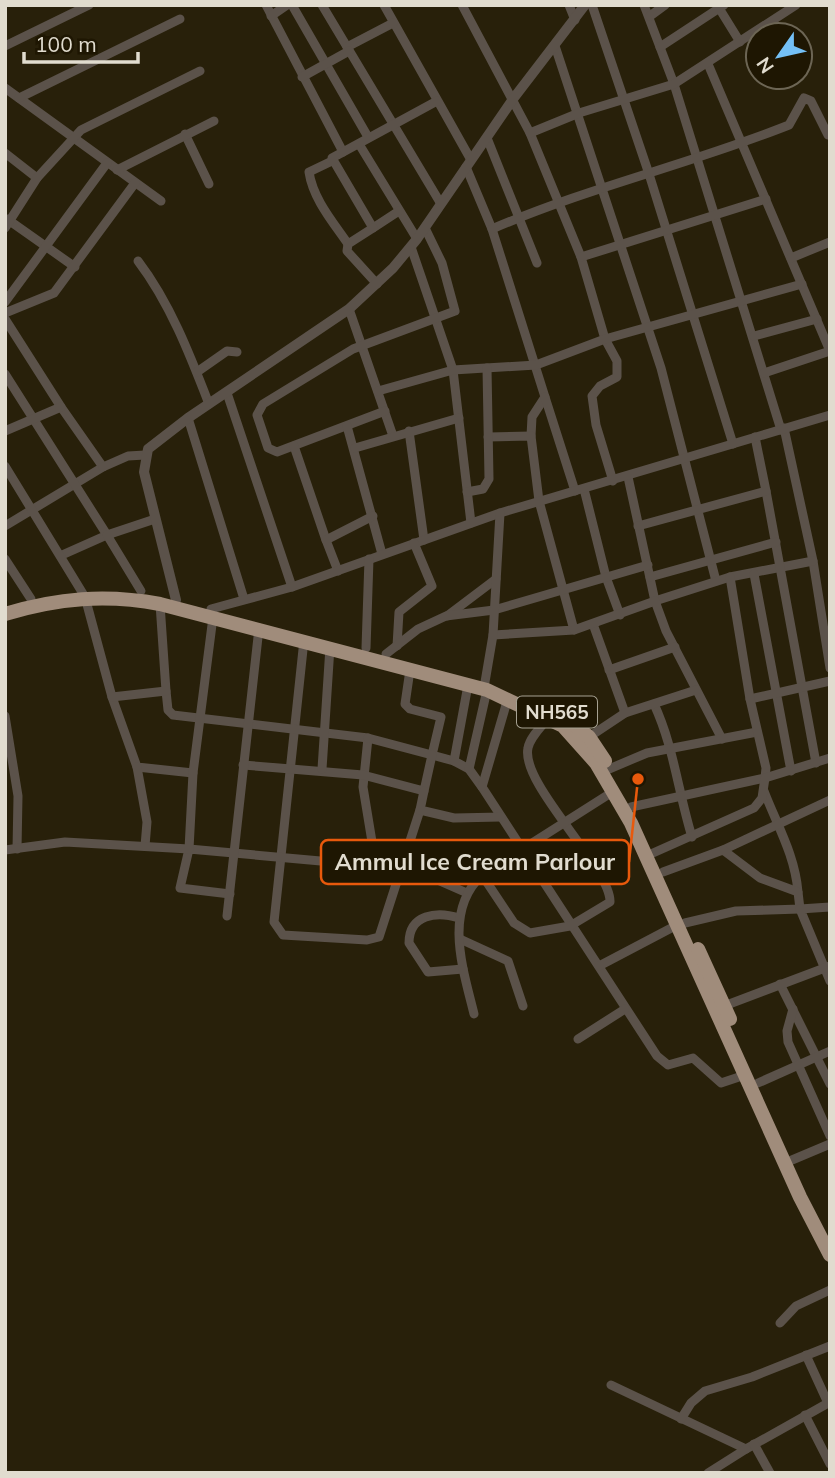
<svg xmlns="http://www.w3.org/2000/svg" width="835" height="1478" viewBox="0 0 835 1478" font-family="Mulish,sans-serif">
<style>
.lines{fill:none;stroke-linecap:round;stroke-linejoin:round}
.minor{stroke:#5b524a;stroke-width:9}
.tertiary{stroke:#5b524a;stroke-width:10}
.trunk{stroke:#a08c7b;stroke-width:14}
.labels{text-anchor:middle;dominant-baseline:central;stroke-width:6;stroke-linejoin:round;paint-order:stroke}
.shield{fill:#1e1602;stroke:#a6a192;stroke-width:2}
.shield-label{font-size:19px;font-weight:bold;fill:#e1dccf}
.leader{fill:none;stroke:#e8590c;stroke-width:2.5}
.callout-dot{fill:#e8590c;stroke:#1e1602;stroke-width:2.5}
.callout{fill:#1e1602;stroke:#e8590c;stroke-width:2.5}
.callout-label{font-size:23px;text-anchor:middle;font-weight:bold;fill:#e1dccf}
</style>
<rect width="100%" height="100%" fill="#28200a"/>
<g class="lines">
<!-- minor -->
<g class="minor">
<polyline points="266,5 343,152"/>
<polyline points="292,5 368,137"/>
<polyline points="322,5 441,204"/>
<polyline points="384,5 471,160"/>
<polyline points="462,5 530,133 581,257 605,339 617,361 617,377 600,386 592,396 596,425 613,481"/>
<polyline points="569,5 575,20"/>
<polyline points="592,5 649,174 733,444"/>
<polyline points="644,5 674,84 781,430"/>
<polyline points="719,8 740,42"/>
<polyline points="271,16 287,5"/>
<polyline points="650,16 665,5"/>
<polyline points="5,46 89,5"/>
<polyline points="555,46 661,368 716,581"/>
<polyline points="347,47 393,23"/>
<polyline points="660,47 724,5"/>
<polyline points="708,64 830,351"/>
<polyline points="302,77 349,51"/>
<polyline points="5,88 161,201"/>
<polyline points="19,98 180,19"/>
<polyline points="530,133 579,113 674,84 796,5"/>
<polyline points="185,134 209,184"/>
<polyline points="487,138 537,263"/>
<polyline points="359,144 417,239"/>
<polyline points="5,153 37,178"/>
<path d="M332,161L309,172C313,199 333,222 348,244"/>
<polyline points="466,167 492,229 545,397 532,417 531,436"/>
<polyline points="117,170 214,121"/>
<polyline points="399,211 373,228 332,158 437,101"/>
<polyline points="7,219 75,267"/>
<polyline points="5,228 37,178 81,130 200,71"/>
<polyline points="373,228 348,244 347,251 377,284"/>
<path d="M492,229C589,187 691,164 789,125L804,98L811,101L828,135"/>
<polyline points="411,247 453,370 471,523"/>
<polyline points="581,257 766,199"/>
<polyline points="791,258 830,242"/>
<path d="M138,261C170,303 190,355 209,404"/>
<polyline points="5,302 107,163"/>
<polyline points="349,309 393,436"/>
<polyline points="5,313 54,293 135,183"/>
<polyline points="5,319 61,407 103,467 5,526"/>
<polyline points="754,336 817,319"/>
<polyline points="197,372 227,351 237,352"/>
<polyline points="764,373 830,351"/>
<polyline points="5,374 107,535 62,555"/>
<polyline points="378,391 453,370 536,365 605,339 802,284"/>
<polyline points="227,393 292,587"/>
<polyline points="545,397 575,491"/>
<polyline points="385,411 277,452 268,448 257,415 263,404 353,349 455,311 442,263 425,228"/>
<polyline points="188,418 244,599"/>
<polyline points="347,426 382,554"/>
<polyline points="784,428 813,561 830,668"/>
<polyline points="5,431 61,407"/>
<polyline points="409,431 424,540"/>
<polyline points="488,437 531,436 539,501 574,630 493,635"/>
<polyline points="294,446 326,540"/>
<polyline points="355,448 459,418"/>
<polyline points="5,466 85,597 112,697 137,767 193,773"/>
<polyline points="103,467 128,456 145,455"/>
<polyline points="628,477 655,601 730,577 813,561"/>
<polyline points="584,489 606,577 620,615"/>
<polyline points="766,491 816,763"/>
<polyline points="467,492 483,489 489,479 487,368"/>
<polyline points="638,526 766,491 755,437"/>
<polyline points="5,559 31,599"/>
<polyline points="338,571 326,540 373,516"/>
<polyline points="754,574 791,771"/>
<polyline points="650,577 776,542"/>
<polyline points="141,591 107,535 155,519"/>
<polyline points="211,609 292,587 500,513 830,415"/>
<polyline points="447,616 496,579"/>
<polyline points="593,624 625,713"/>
<polyline points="574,630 655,601 666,631 722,739"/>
<polyline points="304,640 274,922 283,935 367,940 379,937 420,810"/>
<polyline points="397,646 399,612 432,586 414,543"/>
<polyline points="366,648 369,559"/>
<polyline points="386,654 418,629 446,616 494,610 648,565"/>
<polyline points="410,670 405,704 410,709 441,717 432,755 454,761"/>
<polyline points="609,670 675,647"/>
<polyline points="485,682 493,635 500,513"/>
<polyline points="468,685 454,761 469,769 482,787 657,1056 668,1065 693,1058 721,1083 745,1075"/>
<polyline points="166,691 168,710 173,715 368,738 363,787 376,866 189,849 180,888 230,894"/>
<polyline points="112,697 166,691 160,604"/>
<polyline points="750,699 830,681"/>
<path d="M654,704C674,747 678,792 692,837"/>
<polyline points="5,716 18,796 17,849"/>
<polyline points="589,737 625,713 696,690"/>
<polyline points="243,765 363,775 424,791 432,755 368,738"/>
<polyline points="137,767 147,822 145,846"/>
<polyline points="322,769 330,647"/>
<polyline points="469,769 487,690"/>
<polyline points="609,769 647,753 757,732"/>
<polyline points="482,787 508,698"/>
<polyline points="424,791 420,810 454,818 501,817"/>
<path d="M764,791C777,825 795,855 798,892"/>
<polyline points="631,807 765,778 766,768 750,699 730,577"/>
<polyline points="5,850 65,842 189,849 193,773 213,617"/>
<polyline points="723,850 830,800"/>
<polyline points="653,853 754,808 762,798 765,778 830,758"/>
<polyline points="401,864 467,893"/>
<polyline points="376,866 399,870"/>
<polyline points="663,872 723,850 760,878 798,892 800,909 736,911 685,923"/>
<path d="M482,875L514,923L530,933L570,926L610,902C611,868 520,784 528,748C530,737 542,726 549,717"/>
<polyline points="830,907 800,909 830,981"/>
<polyline points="227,916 259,628"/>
<path d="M459,918C437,911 409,914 409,943L428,972L463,969"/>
<polyline points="460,939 508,961 523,1006"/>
<polyline points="599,966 677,925"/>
<polyline points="780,984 830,1084"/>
<polyline points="724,1006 830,966"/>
<polyline points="793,1009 787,1031 788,1042 830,1136"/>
<path d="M474,1014C463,969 443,911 482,875L614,791"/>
<polyline points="578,1039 625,1009"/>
<polyline points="758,1083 830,1051"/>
<polyline points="792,1160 830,1144"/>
<polyline points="780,1323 796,1306 830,1290"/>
<polyline points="806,1355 828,1403"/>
<polyline points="611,1385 746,1449 830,1402"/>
<polyline points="805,1415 830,1464"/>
<polyline points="681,1419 691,1403 705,1391 752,1377 830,1346"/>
<polyline points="754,1444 770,1473"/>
<polyline points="708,1473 746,1449"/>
</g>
<!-- tertiary -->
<polyline class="tertiary" points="176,600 144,472 148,449 188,418 349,309 393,268 417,239 513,99 585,5"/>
<!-- trunk -->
<g class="trunk">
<path d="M5,614C58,598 106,594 160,604L487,690L563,726L596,763L631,823L800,1197L830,1255"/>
<polyline points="565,717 589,737 605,761"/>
<polyline points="698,949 730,1019"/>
</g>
</g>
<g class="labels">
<!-- shield labels -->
<rect class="shield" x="517" y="696.5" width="80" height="31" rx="5"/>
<g class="shield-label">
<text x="557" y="712">NH565</text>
</g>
</g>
<!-- callouts -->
<path class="leader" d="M638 779L629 862"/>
<circle class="callout-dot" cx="638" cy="779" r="7"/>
<rect class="callout" x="321" y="840" width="308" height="44" rx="7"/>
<g class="callout-label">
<text x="475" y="870">Ammul Ice Cream Parlour</text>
</g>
<!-- border -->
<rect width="835" height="1478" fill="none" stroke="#e1dccf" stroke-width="14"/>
<!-- north arrow -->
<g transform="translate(779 56) rotate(236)"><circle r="33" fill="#1e1602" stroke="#6c6554" stroke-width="2"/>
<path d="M0-5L12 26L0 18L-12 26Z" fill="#74c0f6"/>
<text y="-10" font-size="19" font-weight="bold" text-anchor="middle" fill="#e1dccf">N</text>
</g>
<!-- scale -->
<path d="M24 52v10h114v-10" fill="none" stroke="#e1dccf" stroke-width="3.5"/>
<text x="35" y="52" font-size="21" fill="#e1dccf" stroke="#1e1602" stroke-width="5" paint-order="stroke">100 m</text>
</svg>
